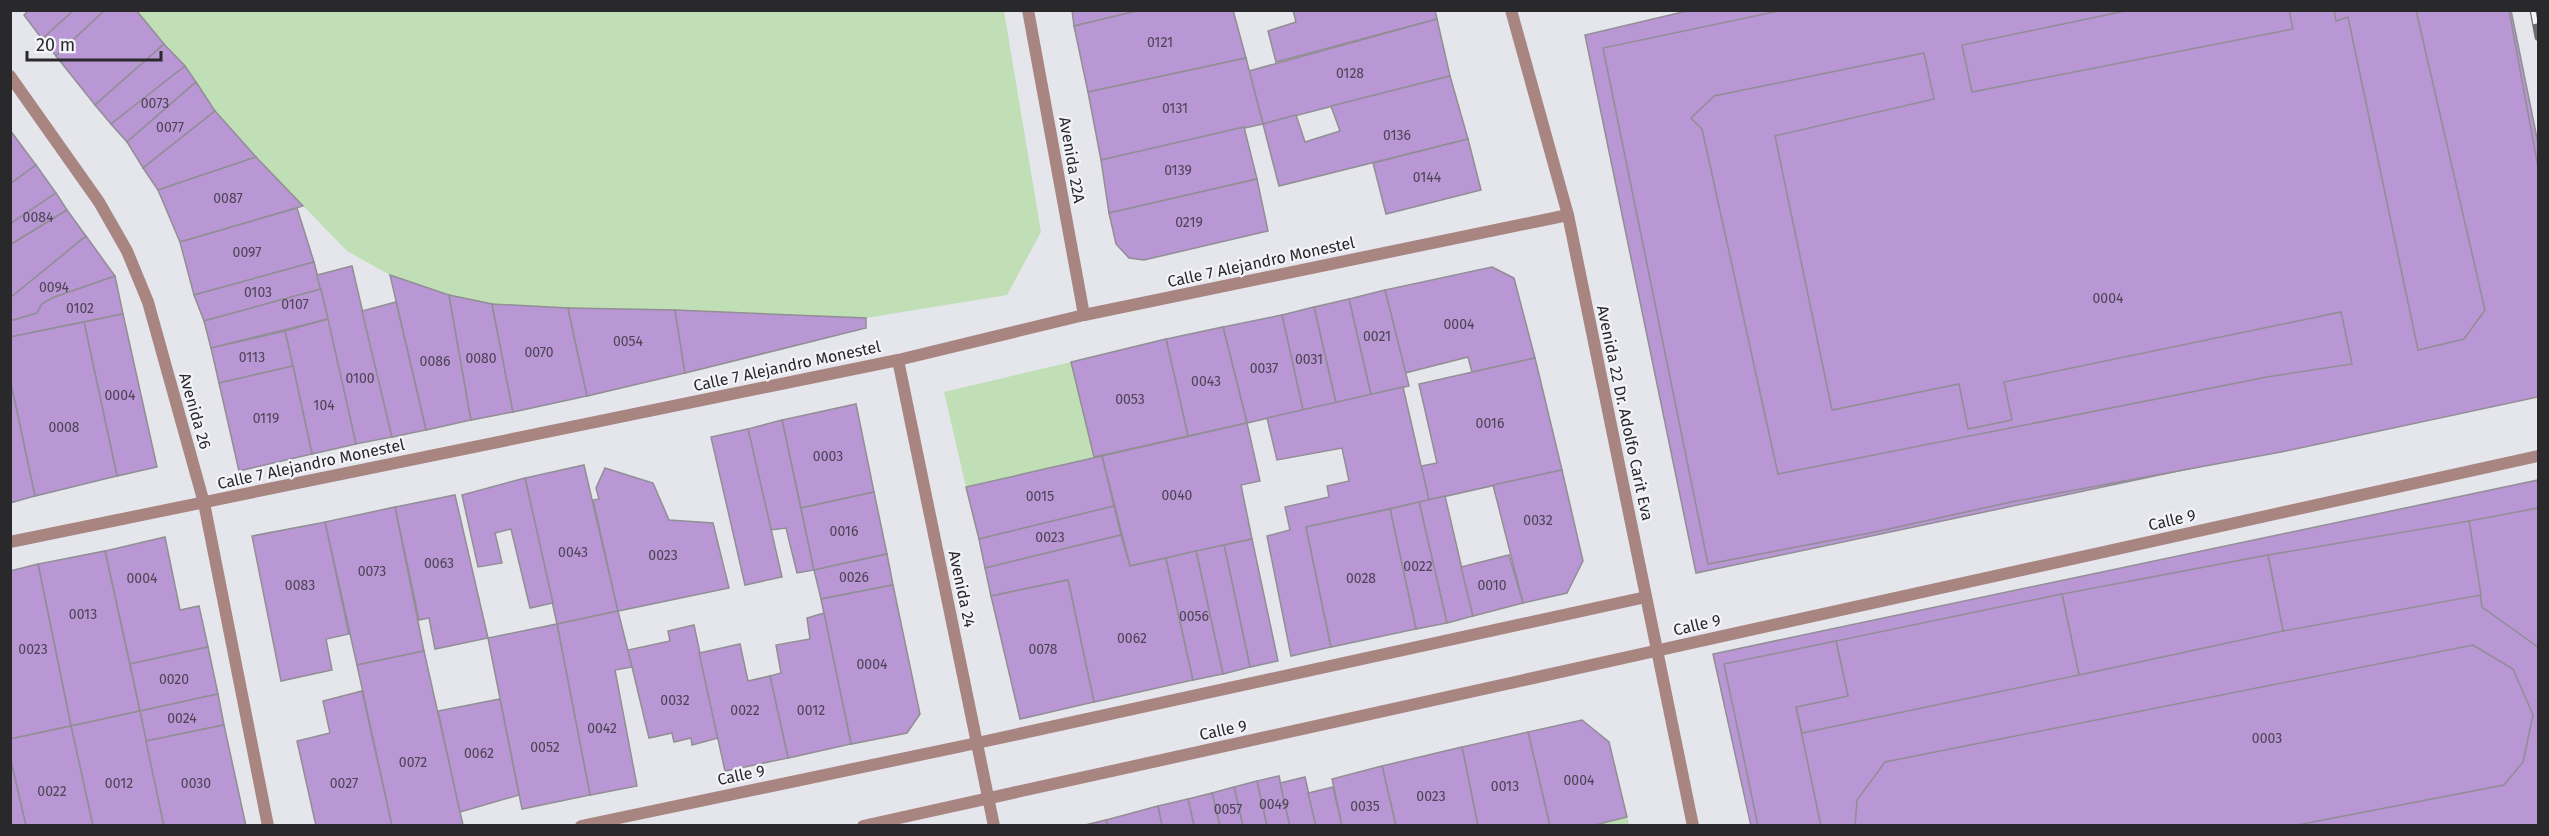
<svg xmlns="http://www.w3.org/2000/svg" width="2549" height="836" viewBox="0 0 2549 836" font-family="'Fira Sans',sans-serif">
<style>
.green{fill:#c1dfb6}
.building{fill:#b996d4;stroke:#918e94;stroke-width:1.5;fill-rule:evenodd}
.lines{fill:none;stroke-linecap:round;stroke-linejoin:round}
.minor{stroke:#a88581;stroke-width:12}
.rail-casing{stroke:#6d6d71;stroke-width:7}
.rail{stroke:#f3f3f9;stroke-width:4.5;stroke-dasharray:14;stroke-linecap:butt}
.labels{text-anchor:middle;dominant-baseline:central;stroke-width:4.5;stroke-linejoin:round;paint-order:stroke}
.number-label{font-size:14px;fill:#4d4455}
.street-label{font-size:16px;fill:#29292b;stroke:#f3f3f9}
</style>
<rect width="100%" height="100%" fill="#e5e5ec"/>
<!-- green -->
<g class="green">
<polygon points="136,11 1004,11 1041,232 1007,295 866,318 568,308 492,304 449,295 390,275 347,251 256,157 215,111 185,66"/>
<polygon points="1071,362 1094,457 966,487 944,392"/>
<polygon points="1627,817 1629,825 1591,826"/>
</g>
<!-- building -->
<g class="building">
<polygon points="29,10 74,10 42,39 24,15"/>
<polygon points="74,10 105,10 56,56 42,39"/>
<polygon points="105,10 136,10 164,44 95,105 56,56"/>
<polygon points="1072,10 1141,10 1074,26"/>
<polygon points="1141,10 1233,10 1246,58 1088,92 1074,26"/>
<polygon points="1293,10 1435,10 1437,19 1276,62 1268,31 1296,22"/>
<polygon points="1691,10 2511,10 2538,143 2538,395 1696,573 1585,35"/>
<path d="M1784,10H2130L1962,45L1972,92L2293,29L2289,10H2334L2336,21L2348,17L2418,350L2464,339L2485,310L2416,10H2509L2538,167V397L2281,452L2011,502L1875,532L1708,564L1603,48ZM1924,53L1934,99L1775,136L1832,410L1959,384L1968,429L2012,420L2004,382L2341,312L2352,364L2267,377L1778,474L1702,129L1691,118L1714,96Z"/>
<polygon points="1437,19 1450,76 1263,124 1249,71"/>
<polygon points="164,44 185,66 111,124 95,105"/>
<polygon points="1246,58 1263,124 1101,160 1088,92"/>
<polygon points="185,66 196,82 127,142 111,124"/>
<polygon points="1450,76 1468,139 1279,186 1263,124 1296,115 1305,142 1340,131 1331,106"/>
<polygon points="196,82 215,111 143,168 127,142"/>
<polygon points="215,111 256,157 158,190 143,168"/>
<polygon points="1244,127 1257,179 1109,213 1101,160"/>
<polygon points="10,130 36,165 10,184"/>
<polygon points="1468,139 1481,190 1386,214 1373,163"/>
<polygon points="256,157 303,206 180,242 158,190"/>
<polygon points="36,165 56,193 10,224 10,184"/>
<polygon points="1257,179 1268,231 1144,260 1129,258 1116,244 1109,213"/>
<polygon points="56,193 67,210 10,245 10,224"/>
<polygon points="297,208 314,262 194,295 180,242"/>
<polygon points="67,210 86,236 10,298 10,245"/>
<polygon points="86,236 115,276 52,298 42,304 37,313 10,321 10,298"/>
<polygon points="314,262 321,289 204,321 194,295"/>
<polygon points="352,266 392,437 356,444 317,275"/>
<polygon points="1492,267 1514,278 1535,358 1472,372 1468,357 1405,373 1385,290"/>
<polygon points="390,275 449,295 471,420 426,430"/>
<polygon points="115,276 123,314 10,337 10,321 37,313 42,304 52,298"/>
<polygon points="321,289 328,319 211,348 204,321"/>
<polygon points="1385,290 1409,386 1371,395 1349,299"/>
<polygon points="449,295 492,304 513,412 471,420"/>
<polygon points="1349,299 1371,395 1336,403 1314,307"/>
<polygon points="396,302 426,430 392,437 362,311"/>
<polygon points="492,304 568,308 587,396 513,412"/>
<polygon points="1314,307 1336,403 1303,410 1282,315"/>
<polygon points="568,308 675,310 685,373 587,396"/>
<polygon points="675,310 866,318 866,328 685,373"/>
<polygon points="123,314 157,467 117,476 84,322"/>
<polygon points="1282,315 1303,410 1247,423 1223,327"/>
<polygon points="328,319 356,444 312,454 285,331"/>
<polygon points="84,322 117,476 35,496 10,379 10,337"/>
<polygon points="1223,327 1247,423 1188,436 1166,339"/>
<polygon points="285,331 293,366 219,383 211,348"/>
<polygon points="1166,339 1188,436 1094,457 1071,362"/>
<polygon points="1535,358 1562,470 1429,500 1421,466 1437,463 1419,384"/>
<polygon points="293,366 312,454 239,471 219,383"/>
<polygon points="10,379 35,496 10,503"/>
<polygon points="1403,387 1429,500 1306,527 1331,647 1291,656 1267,536 1290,530 1285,507 1329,497 1327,486 1349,481 1342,448 1277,460 1267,418"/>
<polygon points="856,404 874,492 801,508 782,420"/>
<polygon points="782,420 814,570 797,573 786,528 771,530 748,429"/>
<polygon points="1247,423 1260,481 1241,485 1252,539 1130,566 1102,456"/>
<polygon points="748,429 782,577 745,585 711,437"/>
<polygon points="1102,456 1114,506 979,539 966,487"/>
<polygon points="584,465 618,611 557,624 525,478"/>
<polygon points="605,468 653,483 669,520 713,523 729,588 618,611 593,500 599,499 596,488"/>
<polygon points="1562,470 1583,561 1567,593 1523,603 1493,485"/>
<polygon points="525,478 553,603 530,608 511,529 495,533 502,563 478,567 462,495"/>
<polygon points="2538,480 2538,826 1751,826 1713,654"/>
<polygon points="874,492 887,554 814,570 801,508"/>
<polygon points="455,495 488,638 435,649 429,618 419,620 395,507"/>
<polygon points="1445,496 1473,616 1447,623 1419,502"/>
<polygon points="1419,502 1447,623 1416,629 1390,509"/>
<polygon points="1114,506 1121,535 985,568 979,539"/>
<polygon points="395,507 424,651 357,665 325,522"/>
<polygon points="2538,508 2538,647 2482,607 2469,521"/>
<polygon points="1390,509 1416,629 1331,647 1306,527"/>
<polygon points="2469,521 2481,595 2283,631 2268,555"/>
<polygon points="325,522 349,634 326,639 332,670 281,681 252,536"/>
<polygon points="1121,535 1130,566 1166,558 1193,680 1094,702 1068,580 991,596 985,568"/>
<polygon points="165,537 180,610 199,606 208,647 130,664 105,551"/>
<polygon points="1252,539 1278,661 1250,667 1224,545"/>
<polygon points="1224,545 1250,667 1223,674 1196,551"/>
<polygon points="105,551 140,711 71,726 38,564"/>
<polygon points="1196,551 1223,674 1193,680 1166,558"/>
<polygon points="887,554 893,585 821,599 814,570"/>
<polygon points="1509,555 1523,603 1473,616 1461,567"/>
<polygon points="2268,555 2283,631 2079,675 2062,594"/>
<polygon points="38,564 71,726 10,739 10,571"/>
<polygon points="1068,580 1094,702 1020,719 991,596"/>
<polygon points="893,585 920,714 907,733 851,744 821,599"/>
<polygon points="2062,594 2079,675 1802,733 1796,707 1848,696 1836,641"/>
<polygon points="618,611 632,667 615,670 637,786 590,795 557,624"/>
<polygon points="824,613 851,744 788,758 770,676 781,673 776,645 810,639 807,618"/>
<polygon points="557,624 590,795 522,809 488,638"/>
<polygon points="694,625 718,738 692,745 691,738 674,742 672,733 649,738 628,650 670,641 668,631"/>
<polygon points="1836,641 1848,696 1796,707 1821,826 1758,826 1724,664"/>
<polygon points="740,644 748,681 770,676 788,758 725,771 699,653"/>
<polygon points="2473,645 2513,669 2533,715 2523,762 2504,785 2292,826 1855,826 1857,800 1885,762"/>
<polygon points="208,647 218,694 140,711 130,664"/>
<polygon points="424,651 463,825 460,826 392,826 357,665"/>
<polygon points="362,691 392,826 316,826 297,741 330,733 323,701"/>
<polygon points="218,694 224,725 146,741 140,711"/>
<polygon points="500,699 519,795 460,812 438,711"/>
<polygon points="140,711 164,826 93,826 71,726"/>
<polygon points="1582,720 1609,742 1627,817 1591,826 1550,826 1528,732"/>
<polygon points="224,725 246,826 164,826 146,741"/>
<polygon points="71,726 93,826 26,826 10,757 10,739"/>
<polygon points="1528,732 1550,826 1478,826 1462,747"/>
<polygon points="1462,747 1478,826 1396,826 1382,766"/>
<polygon points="10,757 26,826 10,826"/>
<polygon points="1382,766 1396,826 1342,826 1332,779"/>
<polygon points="1279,776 1290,826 1267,826 1257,781"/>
<polygon points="1305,777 1316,826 1290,826 1280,783"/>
<polygon points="1257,781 1267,826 1243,826 1234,787"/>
<polygon points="1234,787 1243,826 1220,826 1212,793"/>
<polygon points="1333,787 1342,826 1316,826 1308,793"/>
<polygon points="1212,793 1220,826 1194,826 1188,799"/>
<polygon points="1188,799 1194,826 1162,826 1158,806"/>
<polygon points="1158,806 1162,826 1108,826 1106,820"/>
<polygon points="1106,820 1108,826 1081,826"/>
</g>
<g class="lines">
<!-- minor -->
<g class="minor">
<polyline points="1028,10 1084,315"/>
<polyline points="1511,10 1568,215 1693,826"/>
<polyline points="10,76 99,202 127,251 148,302 204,503 268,826"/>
<polyline points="898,360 994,826"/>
<polyline points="10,542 898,360 1084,315 1568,215"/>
<polyline points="581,826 977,743 1646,597"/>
<polyline points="863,826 2538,456"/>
</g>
<defs>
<polyline id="rail" points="2533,10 2538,37"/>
</defs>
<!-- rail casing -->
<use href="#rail" class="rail-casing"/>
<!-- rail -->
<use href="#rail" class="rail"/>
</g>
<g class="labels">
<!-- number labels -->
<g class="number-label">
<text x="1160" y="42">0121</text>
<text x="1350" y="73">0128</text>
<text x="155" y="103">0073</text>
<text x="1175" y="108">0131</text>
<text x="170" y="127">0077</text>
<text x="1397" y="135">0136</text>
<text x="1178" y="170">0139</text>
<text x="1427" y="177">0144</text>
<text x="228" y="198">0087</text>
<text x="38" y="217">0084</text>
<text x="1189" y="222">0219</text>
<text x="247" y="252">0097</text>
<text x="54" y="287">0094</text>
<text x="258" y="292">0103</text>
<text x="2108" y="298">0004</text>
<text x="295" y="304">0107</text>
<text x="80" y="308">0102</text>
<text x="1459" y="324">0004</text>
<text x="1377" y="336">0021</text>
<text x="628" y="341">0054</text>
<text x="539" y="352">0070</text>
<text x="252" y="357">0113</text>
<text x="481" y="358">0080</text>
<text x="1309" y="359">0031</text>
<text x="435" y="361">0086</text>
<text x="1264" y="368">0037</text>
<text x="360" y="378">0100</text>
<text x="1206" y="381">0043</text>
<text x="120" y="395">0004</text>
<text x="1130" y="399">0053</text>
<text x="324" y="405">104</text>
<text x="266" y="418">0119</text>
<text x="1490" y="423">0016</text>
<text x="64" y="427">0008</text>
<text x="828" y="456">0003</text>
<text x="1177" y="495">0040</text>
<text x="1040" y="496">0015</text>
<text x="1538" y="520">0032</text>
<text x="844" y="531">0016</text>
<text x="1050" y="537">0023</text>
<text x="573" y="552">0043</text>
<text x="663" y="555">0023</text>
<text x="439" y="563">0063</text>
<text x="1418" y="566">0022</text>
<text x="372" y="571">0073</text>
<text x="854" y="577">0026</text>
<text x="142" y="578">0004</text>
<text x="1361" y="578">0028</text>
<text x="300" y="585">0083</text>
<text x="1492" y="585">0010</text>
<text x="83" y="614">0013</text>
<text x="1194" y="616">0056</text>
<text x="1132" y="638">0062</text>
<text x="33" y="649">0023</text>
<text x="1043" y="649">0078</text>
<text x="872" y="664">0004</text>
<text x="174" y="679">0020</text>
<text x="675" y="700">0032</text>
<text x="745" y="710">0022</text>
<text x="811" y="710">0012</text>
<text x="182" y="718">0024</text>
<text x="602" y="728">0042</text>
<text x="2267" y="738">0003</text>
<text x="545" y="747">0052</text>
<text x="479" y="753">0062</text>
<text x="413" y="762">0072</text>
<text x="1579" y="780">0004</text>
<text x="119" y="783">0012</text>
<text x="196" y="783">0030</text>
<text x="344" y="783">0027</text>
<text x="1505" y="786">0013</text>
<text x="52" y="791">0022</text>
<text x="1431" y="796">0023</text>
<text x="1274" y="804">0049</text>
<text x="1365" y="806">0035</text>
<text x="1228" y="809">0057</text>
</g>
<!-- street labels -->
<g class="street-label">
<text transform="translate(1072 160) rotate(80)">Avenida 22A</text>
<text transform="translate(1261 262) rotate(-12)">Calle 7 Alejandro Monestel</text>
<text transform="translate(787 366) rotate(-12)">Calle 7 Alejandro Monestel</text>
<text transform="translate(195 411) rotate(74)">Avenida 26</text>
<text transform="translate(1625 413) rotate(78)">Avenida 22 Dr. Adolfo Carit Eva</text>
<text transform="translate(311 464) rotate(-12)">Calle 7 Alejandro Monestel</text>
<text transform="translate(2172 520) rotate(-13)">Calle 9</text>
<text transform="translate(962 589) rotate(78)">Avenida 24</text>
<text transform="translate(1697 625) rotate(-13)">Calle 9</text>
<text transform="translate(1223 730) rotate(-12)">Calle 9</text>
<text transform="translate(741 775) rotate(-12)">Calle 9</text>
</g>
</g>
<!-- border -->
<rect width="2549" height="836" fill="none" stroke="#29292b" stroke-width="24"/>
<!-- scale -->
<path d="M27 51v9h134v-9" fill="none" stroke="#29292b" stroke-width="3"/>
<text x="36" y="51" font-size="18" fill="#29292b" stroke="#f3f3f9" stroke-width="4.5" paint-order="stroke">20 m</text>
</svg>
